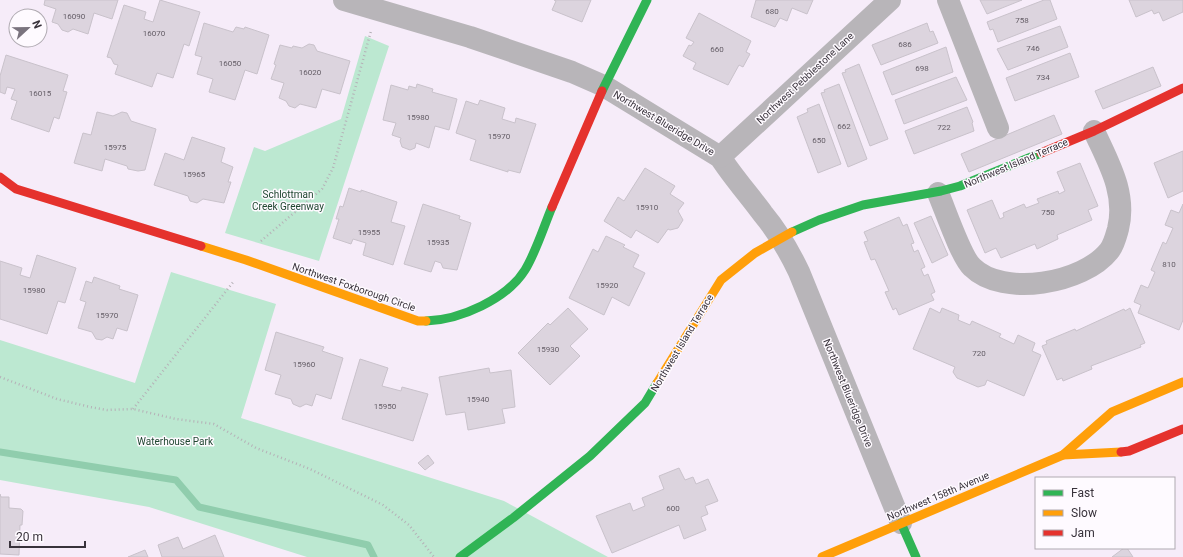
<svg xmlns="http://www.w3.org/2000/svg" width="1183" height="557" viewBox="0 0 1183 557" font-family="Roboto,sans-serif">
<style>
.green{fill:#bce8d1}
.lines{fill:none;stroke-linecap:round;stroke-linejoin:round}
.stream{stroke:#90cdad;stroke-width:7}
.building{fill:#dcd4de;stroke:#c9c2cb}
.path{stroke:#b5b1b7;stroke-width:2.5;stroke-dasharray:1 3;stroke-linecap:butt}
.street{stroke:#b8b5b9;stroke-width:22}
.fast{stroke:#30b455;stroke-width:9}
.slow{stroke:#ff9f0a;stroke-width:9}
.jam{stroke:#e5322d;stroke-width:9}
.labels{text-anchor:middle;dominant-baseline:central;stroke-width:3;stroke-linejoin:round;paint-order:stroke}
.number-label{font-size:8px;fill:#645d66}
.street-label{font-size:10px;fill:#38323b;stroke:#fefaff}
.park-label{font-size:10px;fill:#204731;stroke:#fefaff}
</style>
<rect width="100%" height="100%" fill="#f6ecf9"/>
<!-- green -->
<g class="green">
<polygon points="365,36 389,46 319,261 225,233 254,147 265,151 341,119"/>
<polygon points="171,272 276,304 241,418 504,501 608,557 307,557 149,507 0,480 0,340 135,383"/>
</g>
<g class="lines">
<!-- stream -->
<polyline class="stream" points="0,452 176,480 199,507 368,545 374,557"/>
</g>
<!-- building -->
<g class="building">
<polygon points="45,0 118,0 112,19 94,13 88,34 73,29 68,32 62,30 58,24 52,22 56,9 44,5"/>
<polygon points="160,0 200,12 189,46 184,44 173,78 157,73 152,87 115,74 118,65 114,64 111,58 107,57 124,5 146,12 144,19 153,22"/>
<polygon points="554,0 591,0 582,22 552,10 556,1"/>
<polygon points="756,0 813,0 807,14 792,8 787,21 780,18 775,27 751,17"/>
<polygon points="980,0 1022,0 987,14"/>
<polygon points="1044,0 1050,0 1057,19 998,42 993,29 990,30 987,22"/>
<polygon points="1129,0 1183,0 1183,12 1163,21 1159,12 1154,14 1152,10 1136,17"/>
<polygon points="699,13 751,41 746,52 750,54 743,67 739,65 728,85 693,69 696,63 683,56 689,45 691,46 694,42 686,38"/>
<polygon points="204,23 233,32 236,27 244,29 245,27 269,35 257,74 245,70 235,100 209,92 213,79 197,74 202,57 195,55"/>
<polygon points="927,23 930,32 933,31 938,43 881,65 872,45"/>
<polygon points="1060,26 1068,47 1008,70 997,49"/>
<polygon points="309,44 314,45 317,51 350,61 340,94 322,89 316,108 300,104 295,108 289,106 286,101 279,98 284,83 271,79 276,65 274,64 280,45 292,48 293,46 302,48"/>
<polygon points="946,47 953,72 892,95 883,72"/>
<polygon points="1070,53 1079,77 1015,101 1006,78"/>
<polygon points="6,55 68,75 63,91 67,92 59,119 54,117 49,132 11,119 17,101 11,99 15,89 7,87 5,94 0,92 0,76"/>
<polygon points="859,64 888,139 870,146 842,73 846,72 845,70"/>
<polygon points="1153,67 1161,86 1103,109 1095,91"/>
<polygon points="956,77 967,100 904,124 895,100"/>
<polygon points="417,84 433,89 432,92 457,99 449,130 435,126 429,148 416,143 415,148 410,150 402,147 400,141 401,138 392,135 396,123 383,120 391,85 408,90 409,86 416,88"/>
<polygon points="839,84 867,159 848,167 821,93 825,92 824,90"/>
<polygon points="480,100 505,108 502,119 515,123 516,118 536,124 520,173 508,170 508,172 470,160 476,140 456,133 466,101 478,105"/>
<polygon points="819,104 841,164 818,173 797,117 808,112 807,109"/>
<polygon points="967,107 973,122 972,123 974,131 914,154 905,131"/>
<polygon points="97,112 113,116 122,112 127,113 131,121 156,129 145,170 138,171 128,169 127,166 105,159 102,171 74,163 83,133 91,135"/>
<polygon points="1054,115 1062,134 969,172 961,154"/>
<polygon points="192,137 225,148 221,162 233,167 228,182 231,182 224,203 203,199 197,203 190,201 188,196 154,185 165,153 184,160"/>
<polygon points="1183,151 1183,191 1168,198 1154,163"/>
<polygon points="1080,163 1098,206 1088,210 1092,220 1057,235 1058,239 1037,249 1035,244 1001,258 996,248 985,253 967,210 992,200 1000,219 1004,217 1003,213 1024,204 1026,208 1039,203 1037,199 1058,191 1059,194 1065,191 1057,172"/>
<polygon points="645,168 675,186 670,194 684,203 678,211 683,220 678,228 670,230 668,229 658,243 636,230 631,238 604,221 618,197 624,201"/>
<polygon points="349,188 361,192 361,190 397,202 391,222 405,226 393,265 363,255 366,243 353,239 351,244 333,238 339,219 336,219 340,206 343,207"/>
<polygon points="423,204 460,216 459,219 471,223 457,270 443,268 441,263 435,261 431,272 404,264"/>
<polygon points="1183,204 1183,320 1179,330 1138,313 1141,305 1134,302 1141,285 1148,288 1155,272 1151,270 1163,242 1166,244 1173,228 1165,225 1171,210 1179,213"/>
<polygon points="931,216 948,255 932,263 914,223"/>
<polygon points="899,217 903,226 907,224 914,243 911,244 914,252 918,250 925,267 921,269 924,276 928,274 935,292 931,294 934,300 899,315 896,308 893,310 885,292 889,291 875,259 871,260 864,242 868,241 864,232"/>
<polygon points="606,236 625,245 623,247 639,255 633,267 645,273 629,306 612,297 604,315 569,298 593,249 598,252"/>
<polygon points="37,255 76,268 65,303 58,301 47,334 0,319 0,261 22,268 20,275 30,278"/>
<polygon points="94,277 120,286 119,289 138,295 127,331 117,328 113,339 107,337 102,340 96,339 92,332 78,328 86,302 80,300 86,281 92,283"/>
<polygon points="568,308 588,329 570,346 580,356 550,385 518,353 548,323 550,325"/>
<polygon points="930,308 940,313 942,308 959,315 958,320 970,325 972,321 1001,334 999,337 1014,344 1018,335 1035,343 1032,351 1041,355 1024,396 987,380 985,385 978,387 957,378 953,372 955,367 913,349"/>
<polygon points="1130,308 1145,343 1140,345 1141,347 1091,366 1092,369 1063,381 1062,378 1057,380 1042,346 1047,344 1046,341 1075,329 1076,331 1124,309 1125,311"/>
<polygon points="276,332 324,347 322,351 343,358 331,399 316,394 312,406 306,404 300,407 293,404 291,399 275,394 281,375 265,370"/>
<polygon points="360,359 388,368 382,386 401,391 402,387 428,394 413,441 342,419"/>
<polygon points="489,368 490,373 511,370 515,407 502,409 505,423 468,430 465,412 446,415 439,377"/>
<polygon points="428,455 434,463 425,470 418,463"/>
<polygon points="679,468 685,480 693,477 696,484 708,479 718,501 705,506 708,514 701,517 706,530 684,539 679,525 612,553 596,516 630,503 633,511 645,506 642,498 664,489 659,476"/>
<polygon points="0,494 1,497 9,497 9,508 21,509 23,511 22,525 20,525 19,555 0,554"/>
<polygon points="215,535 224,557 162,557 158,545 178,537 183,549"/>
<polygon points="1124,548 1127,548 1133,557 1112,557"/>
<polygon points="145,550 148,557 128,557"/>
</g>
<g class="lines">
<!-- path -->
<g class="path">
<polyline points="261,241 322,189 333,168 371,31"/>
<polyline points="0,377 57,399 90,407 107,410 133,409 176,419 214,424 256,448 310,469 383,505 409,525 434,557"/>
<polyline points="133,409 234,281"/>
</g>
<!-- street -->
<g class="street">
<path d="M344,0L470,37L572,72L604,86L720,157C733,177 749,195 763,214C778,232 789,251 799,272L901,523"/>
<polyline points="948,0 998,128"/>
<polyline points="720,157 890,0"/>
<path d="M938,193C945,209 961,257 972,267C1003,298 1084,283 1109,251C1114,245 1116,236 1118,229C1127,193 1108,162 1094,131"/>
</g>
<!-- fast -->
<g class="fast">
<polyline points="602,91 647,0"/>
<polyline points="792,232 819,220 863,205 941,191 960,186 1041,153"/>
<path d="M426,321C460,320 507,299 525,270C536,252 544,226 552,207"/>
<polyline points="901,523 916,557"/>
<polyline points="460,557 513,518 590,456 645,403 657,383"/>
</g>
<!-- slow -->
<g class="slow">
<polyline points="201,246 246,260 418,321 426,321"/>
<polyline points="657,383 721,280 755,253 792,232"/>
<polyline points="1063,455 1112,412 1183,382"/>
<polyline points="822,557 1063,455 1121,452"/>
</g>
<!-- jam -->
<g class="jam">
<polyline points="1041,153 1094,131 1183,88"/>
<polyline points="0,177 16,189 201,246"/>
<polyline points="552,207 602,91"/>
<polyline points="1121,452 1129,451 1183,429"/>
</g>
</g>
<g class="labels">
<!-- number labels -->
<g class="number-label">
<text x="772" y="11">680</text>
<text x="74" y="16">16090</text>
<text x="1022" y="20">758</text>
<text x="154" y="33">16070</text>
<text x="905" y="44">686</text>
<text x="1033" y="48">746</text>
<text x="717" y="49">660</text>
<text x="230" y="63">16050</text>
<text x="922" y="68">698</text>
<text x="310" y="72">16020</text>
<text x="1043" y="77">734</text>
<text x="40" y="93">16015</text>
<text x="418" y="117">15980</text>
<text x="844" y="126">662</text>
<text x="944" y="127">722</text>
<text x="499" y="136">15970</text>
<text x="819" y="140">650</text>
<text x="115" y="147">15975</text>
<text x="194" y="174">15965</text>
<text x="647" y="207">15910</text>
<text x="1048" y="212">750</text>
<text x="369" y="232">15955</text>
<text x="438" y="242">15935</text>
<text x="1169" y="264">810</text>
<text x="607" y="285">15920</text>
<text x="34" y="290">15980</text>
<text x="107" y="315">15970</text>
<text x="548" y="349">15930</text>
<text x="979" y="353">720</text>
<text x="304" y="364">15960</text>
<text x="478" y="399">15940</text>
<text x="385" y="406">15950</text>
<text x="673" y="508">600</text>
</g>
<!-- street labels -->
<g class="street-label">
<text transform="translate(805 78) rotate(-43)">Northwest Pebblestone Lane</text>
<text transform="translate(664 123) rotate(31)">Northwest Blueridge Drive</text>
<text transform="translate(1016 163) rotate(-23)">Northwest Island Terrace</text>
<text transform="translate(354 287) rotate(19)">Northwest Foxborough Circle</text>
<text transform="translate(682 343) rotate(-59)">Northwest Island Terrace</text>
<text transform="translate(848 393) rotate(68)">Northwest Blueridge Drive</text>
<text transform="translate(938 496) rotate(-23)">Northwest 158th Avenue</text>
</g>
<!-- park labels -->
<g class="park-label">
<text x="288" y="194">Schlottman<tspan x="288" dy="12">Creek Greenway</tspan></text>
<text x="175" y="441">Waterhouse Park</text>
</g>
</g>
<!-- legend -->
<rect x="1035" y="477" width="140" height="72" fill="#fefaff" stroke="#afaab1"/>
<rect x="1043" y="490" width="20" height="6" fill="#30b455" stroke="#afaab1"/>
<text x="1071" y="497" font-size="12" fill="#38323b">Fast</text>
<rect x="1043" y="510" width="20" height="6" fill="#ff9f0a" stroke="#afaab1"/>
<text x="1071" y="517" font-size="12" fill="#38323b">Slow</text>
<rect x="1043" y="530" width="20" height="6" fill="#e5322d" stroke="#afaab1"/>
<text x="1071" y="537" font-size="12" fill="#38323b">Jam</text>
<!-- north arrow -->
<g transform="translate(28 28) rotate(68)"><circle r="19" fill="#fefaff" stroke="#afaab1"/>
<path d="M0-3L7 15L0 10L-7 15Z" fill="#7a737e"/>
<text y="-6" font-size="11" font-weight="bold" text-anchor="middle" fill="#38323b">N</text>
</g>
<!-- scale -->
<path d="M10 541v6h75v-6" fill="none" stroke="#38323b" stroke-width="2"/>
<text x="16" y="541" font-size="12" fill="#38323b" stroke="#fefaff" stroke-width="3" paint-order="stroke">20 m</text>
</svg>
